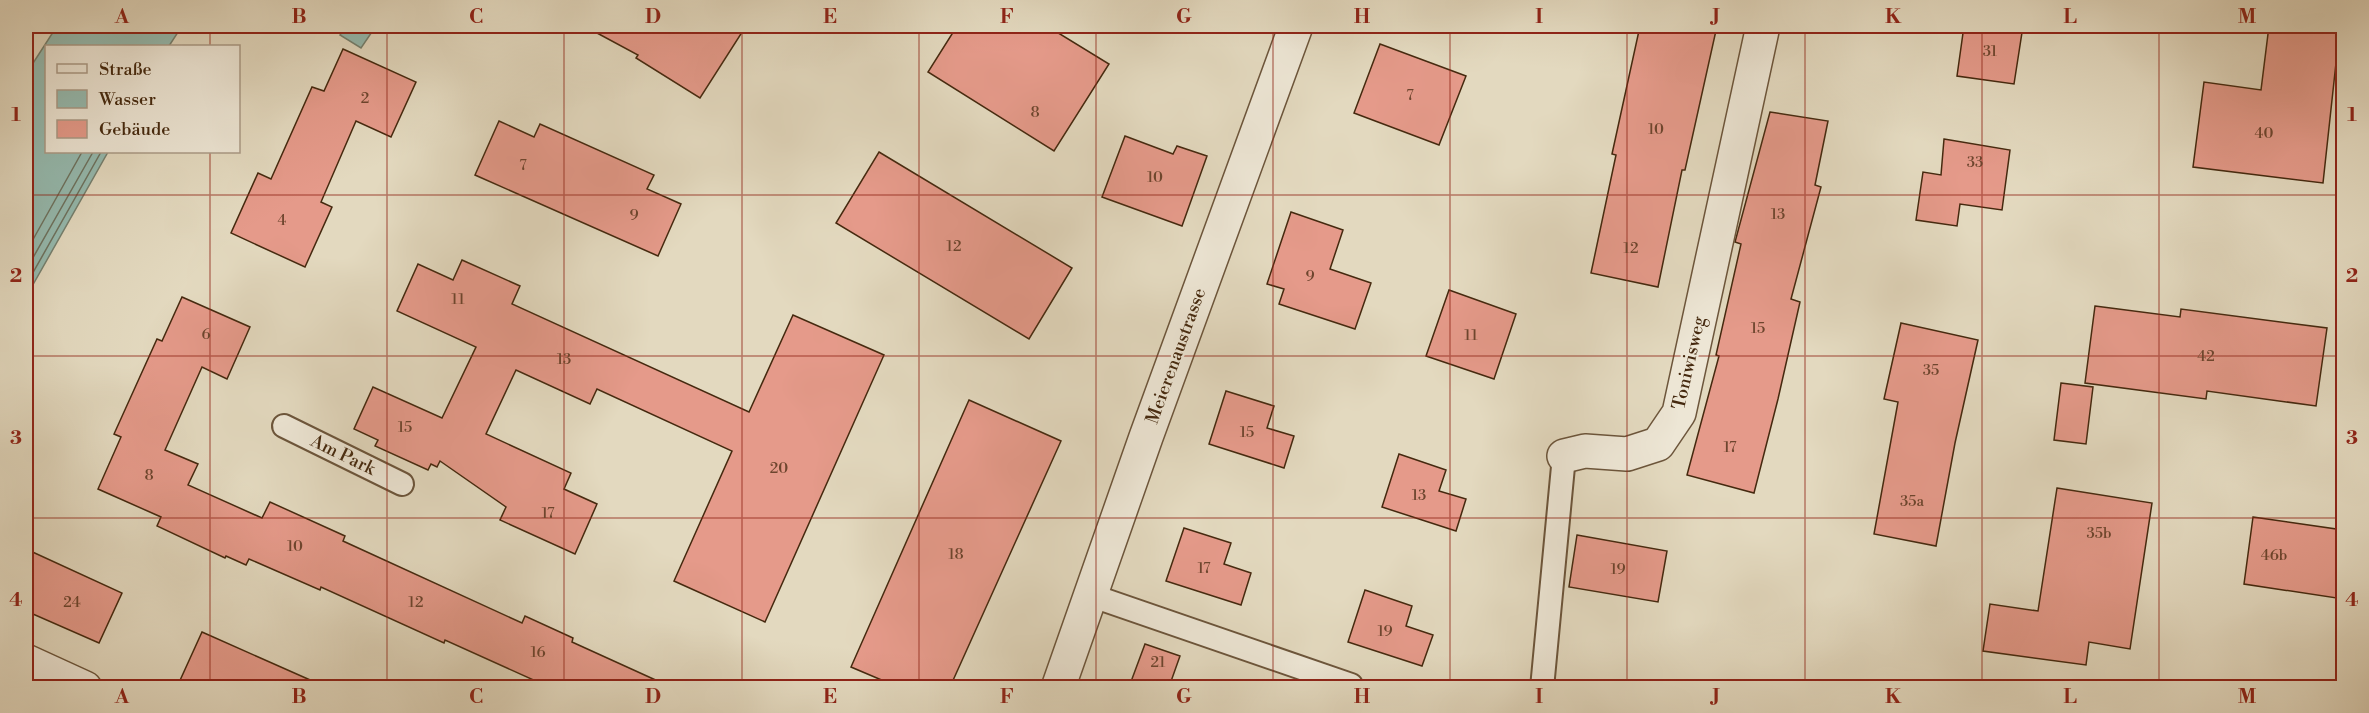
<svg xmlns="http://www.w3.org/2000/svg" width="2369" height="713" viewBox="0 0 2369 713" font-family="'Libre Bodoni',serif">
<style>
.water{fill:#95baaf;stroke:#75806f;stroke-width:1.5}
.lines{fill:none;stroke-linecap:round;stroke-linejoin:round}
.shore{stroke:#6d725f;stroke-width:1.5}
.building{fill:#e59a8a;stroke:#45290f;stroke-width:1.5}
.lane-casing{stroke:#6c553b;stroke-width:26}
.street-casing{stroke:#6c553b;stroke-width:36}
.lane{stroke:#ede6d5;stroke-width:22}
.street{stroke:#ede6d5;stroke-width:33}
.grid{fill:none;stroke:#8f2418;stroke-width:1.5;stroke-opacity:0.55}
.labels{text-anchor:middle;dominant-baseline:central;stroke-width:4.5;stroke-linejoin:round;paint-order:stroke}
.number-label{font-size:15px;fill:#6d452e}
.street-label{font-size:18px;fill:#45290f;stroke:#ede6d5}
.neatline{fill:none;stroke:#8f2418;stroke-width:2}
.grid-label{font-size:20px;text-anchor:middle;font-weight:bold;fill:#8f2418}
</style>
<rect width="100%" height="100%" fill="#e3d9bf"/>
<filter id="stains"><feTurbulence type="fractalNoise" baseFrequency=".00333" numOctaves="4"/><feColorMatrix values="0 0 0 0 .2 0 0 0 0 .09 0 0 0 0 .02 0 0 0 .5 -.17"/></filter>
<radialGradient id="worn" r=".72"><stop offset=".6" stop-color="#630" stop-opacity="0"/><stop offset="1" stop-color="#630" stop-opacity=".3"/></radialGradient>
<!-- water -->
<g class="water">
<polygon points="57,26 182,26 169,46 46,46 46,152 108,152 26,297 26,74"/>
<polygon points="346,26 376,26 361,48 340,35"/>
</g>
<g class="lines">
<!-- shore -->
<g class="shore">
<polyline points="26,252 82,152"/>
<polyline points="26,270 93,152"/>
<polyline points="26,285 101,152"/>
</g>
</g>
<!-- building -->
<g class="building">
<polygon points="584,26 746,26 700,98 636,58 638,55"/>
<polygon points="957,26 1047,26 1109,64 1054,151 928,72"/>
<polygon points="1640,26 1717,26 1685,170 1682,170 1658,287 1591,273 1616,155 1612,154"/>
<polygon points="1964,26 2023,26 2014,84 1957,76"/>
<polygon points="2269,26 2340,26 2323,183 2193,167 2204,82 2261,90"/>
<polygon points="1380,44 1466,76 1439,145 1354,113"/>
<polygon points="343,49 416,82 391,137 356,121 321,202 332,207 305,267 231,233 258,173 271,179 312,87 324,91"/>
<polygon points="1770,112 1828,121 1815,185 1821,187 1791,299 1800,302 1778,399 1754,493 1687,475 1719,356 1716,355 1741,244 1735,242"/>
<polygon points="499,121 534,137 540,124 654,175 647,189 681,204 658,256 475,175"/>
<polygon points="1125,136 1173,154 1177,146 1207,156 1182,226 1102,197"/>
<polygon points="1944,139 2010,150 2002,210 1960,204 1957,226 1916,220 1923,172 1941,175"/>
<polygon points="879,152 1072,268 1029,339 836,223"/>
<polygon points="1291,212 1343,230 1330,269 1371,283 1355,329 1279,304 1284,289 1267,284"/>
<polygon points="462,260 520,286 512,304 749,412 793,315 884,355 765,622 674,581 732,451 597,389 590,404 516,370 486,434 571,473 564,489 597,504 575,554 500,520 506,507 440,461 437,467 431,464 428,470 375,446 378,440 354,429 373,387 442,418 476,347 397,311 418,264 453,280"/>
<polygon points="1449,290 1516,314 1494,379 1426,356"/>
<polygon points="182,297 250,327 227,379 202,367 165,450 198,464 188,485 262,518 270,502 345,536 343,541 522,623 525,616 573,638 572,642 671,687 549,687 445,640 444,643 321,587 320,590 249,559 246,565 226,556 225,558 157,526 161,517 98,489 121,437 114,434 157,339 162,341"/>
<polygon points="2095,306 2180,317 2181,309 2327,328 2316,406 2207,391 2206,399 2085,383"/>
<polygon points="1901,323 1978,340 1955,443 1936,546 1874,534 1898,402 1884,399"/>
<polygon points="2061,383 2093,387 2086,444 2054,440"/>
<polygon points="1226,391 1274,406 1267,428 1294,436 1284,468 1209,444"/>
<polygon points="969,400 1061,441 950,687 898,687 851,667"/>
<polygon points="1399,454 1446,470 1439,491 1466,499 1456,531 1382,507"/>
<polygon points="2057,488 2152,503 2130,649 2089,642 2086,665 1983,651 1990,604 2038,611"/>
<polygon points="2253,517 2343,530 2343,599 2244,584"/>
<polygon points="1184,528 1231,543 1224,564 1251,573 1241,605 1166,581"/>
<polygon points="1577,535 1667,551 1658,602 1569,587"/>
<polygon points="26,549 122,593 99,643 26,611"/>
<polygon points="1365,590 1412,606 1406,626 1433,635 1422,666 1348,642"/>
<polygon points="202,632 326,687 177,687"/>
<polygon points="1145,644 1180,656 1169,687 1129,687"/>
</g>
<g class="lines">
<defs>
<g id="lane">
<polyline points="284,426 402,484"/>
<polyline points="1090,595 1351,685"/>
<polyline points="1542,688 1564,456"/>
</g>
<g id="street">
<polyline points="1564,456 1585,451 1627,454 1658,444 1679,413 1763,26"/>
<polyline points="26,661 85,688"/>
<polyline points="1058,688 1146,437 1296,26"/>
</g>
</defs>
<!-- lane casing -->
<use href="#lane" class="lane-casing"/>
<!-- street casing -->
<use href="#street" class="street-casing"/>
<!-- lane -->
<use href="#lane" class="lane"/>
<!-- street -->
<use href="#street" class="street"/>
</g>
<!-- grid -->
<path class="grid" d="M210,26V46M387,26V688M564,26V688M742,26V688M919,26V688M1096,26V688M1273,26V688M1450,26V688M1627,26V688M1805,26V688M1982,26V688M2159,26V688M210,152V688M26,195H2344M26,356H2344M26,518H2344"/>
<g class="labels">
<!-- number labels -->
<g class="number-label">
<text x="1990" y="51">31</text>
<text x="1410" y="95">7</text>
<text x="365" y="98">2</text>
<text x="1035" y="112">8</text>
<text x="1656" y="129">10</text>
<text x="2264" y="133">40</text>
<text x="1975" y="162">33</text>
<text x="523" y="165">7</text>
<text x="1155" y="177">10</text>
<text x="1778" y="214">13</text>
<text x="634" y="215">9</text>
<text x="282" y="220">4</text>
<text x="954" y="246">12</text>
<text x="1631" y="248">12</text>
<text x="1310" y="276">9</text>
<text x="458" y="299">11</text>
<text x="1758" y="328">15</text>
<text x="206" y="334">6</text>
<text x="1471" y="335">11</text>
<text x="2206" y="356">42</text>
<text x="564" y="359">13</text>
<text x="1931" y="370">35</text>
<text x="405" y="427">15</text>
<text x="1247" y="432">15</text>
<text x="1730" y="447">17</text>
<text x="779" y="468">20</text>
<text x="149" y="475">8</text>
<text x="1419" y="495">13</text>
<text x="1912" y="501">35a</text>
<text x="548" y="513">17</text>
<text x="2099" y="533">35b</text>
<text x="295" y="546">10</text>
<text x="956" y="554">18</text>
<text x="2274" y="555">46b</text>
<text x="1204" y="568">17</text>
<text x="1618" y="569">19</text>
<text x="72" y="602">24</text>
<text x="416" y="602">12</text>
<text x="1385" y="631">19</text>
<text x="538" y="652">16</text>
<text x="1158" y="662">21</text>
</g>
<!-- street labels -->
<g class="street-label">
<text transform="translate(1176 356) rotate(-70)">Meierenaustrasse</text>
<text transform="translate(1689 363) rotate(-77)">Toniwisweg</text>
<text transform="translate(343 455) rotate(26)">Am Park</text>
</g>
</g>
<!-- margin -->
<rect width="2369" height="713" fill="none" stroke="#e3d9bf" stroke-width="66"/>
<!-- legend -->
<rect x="45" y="45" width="195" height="108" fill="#ede6d5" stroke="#aa9a86" stroke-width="1.5"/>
<rect x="57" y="64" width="30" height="9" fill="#ede6d5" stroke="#aa9a86" stroke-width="1.5"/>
<text x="99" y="75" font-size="18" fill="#45290f">Straße</text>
<rect x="57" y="90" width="30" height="18" fill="#95baaf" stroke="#aa9a86" stroke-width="1.5"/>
<text x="99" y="105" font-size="18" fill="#45290f">Wasser</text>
<rect x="57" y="120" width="30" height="18" fill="#e59a8a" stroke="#aa9a86" stroke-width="1.5"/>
<text x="99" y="135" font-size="18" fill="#45290f">Gebäude</text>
<rect x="33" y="33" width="2303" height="647" class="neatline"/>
<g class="grid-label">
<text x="122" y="23">A</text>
<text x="299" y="23">B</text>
<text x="476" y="23">C</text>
<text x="653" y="23">D</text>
<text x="830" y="23">E</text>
<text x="1007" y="23">F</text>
<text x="1184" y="23">G</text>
<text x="1362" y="23">H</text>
<text x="1539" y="23">I</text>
<text x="1716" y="23">J</text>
<text x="1893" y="23">K</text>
<text x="2070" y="23">L</text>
<text x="2247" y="23">M</text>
<text x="16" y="121">1</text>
<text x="2352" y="121">1</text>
<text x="16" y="282">2</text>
<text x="2352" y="282">2</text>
<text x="16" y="444">3</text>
<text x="2352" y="444">3</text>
<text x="16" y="606">4</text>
<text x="2352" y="606">4</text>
<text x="122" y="703">A</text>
<text x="299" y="703">B</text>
<text x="476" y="703">C</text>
<text x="653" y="703">D</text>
<text x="830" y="703">E</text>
<text x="1007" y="703">F</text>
<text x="1184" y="703">G</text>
<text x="1362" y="703">H</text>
<text x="1539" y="703">I</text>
<text x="1716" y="703">J</text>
<text x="1893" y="703">K</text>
<text x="2070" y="703">L</text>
<text x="2247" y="703">M</text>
</g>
<rect width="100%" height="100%" filter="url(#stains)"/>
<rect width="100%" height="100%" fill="url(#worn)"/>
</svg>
